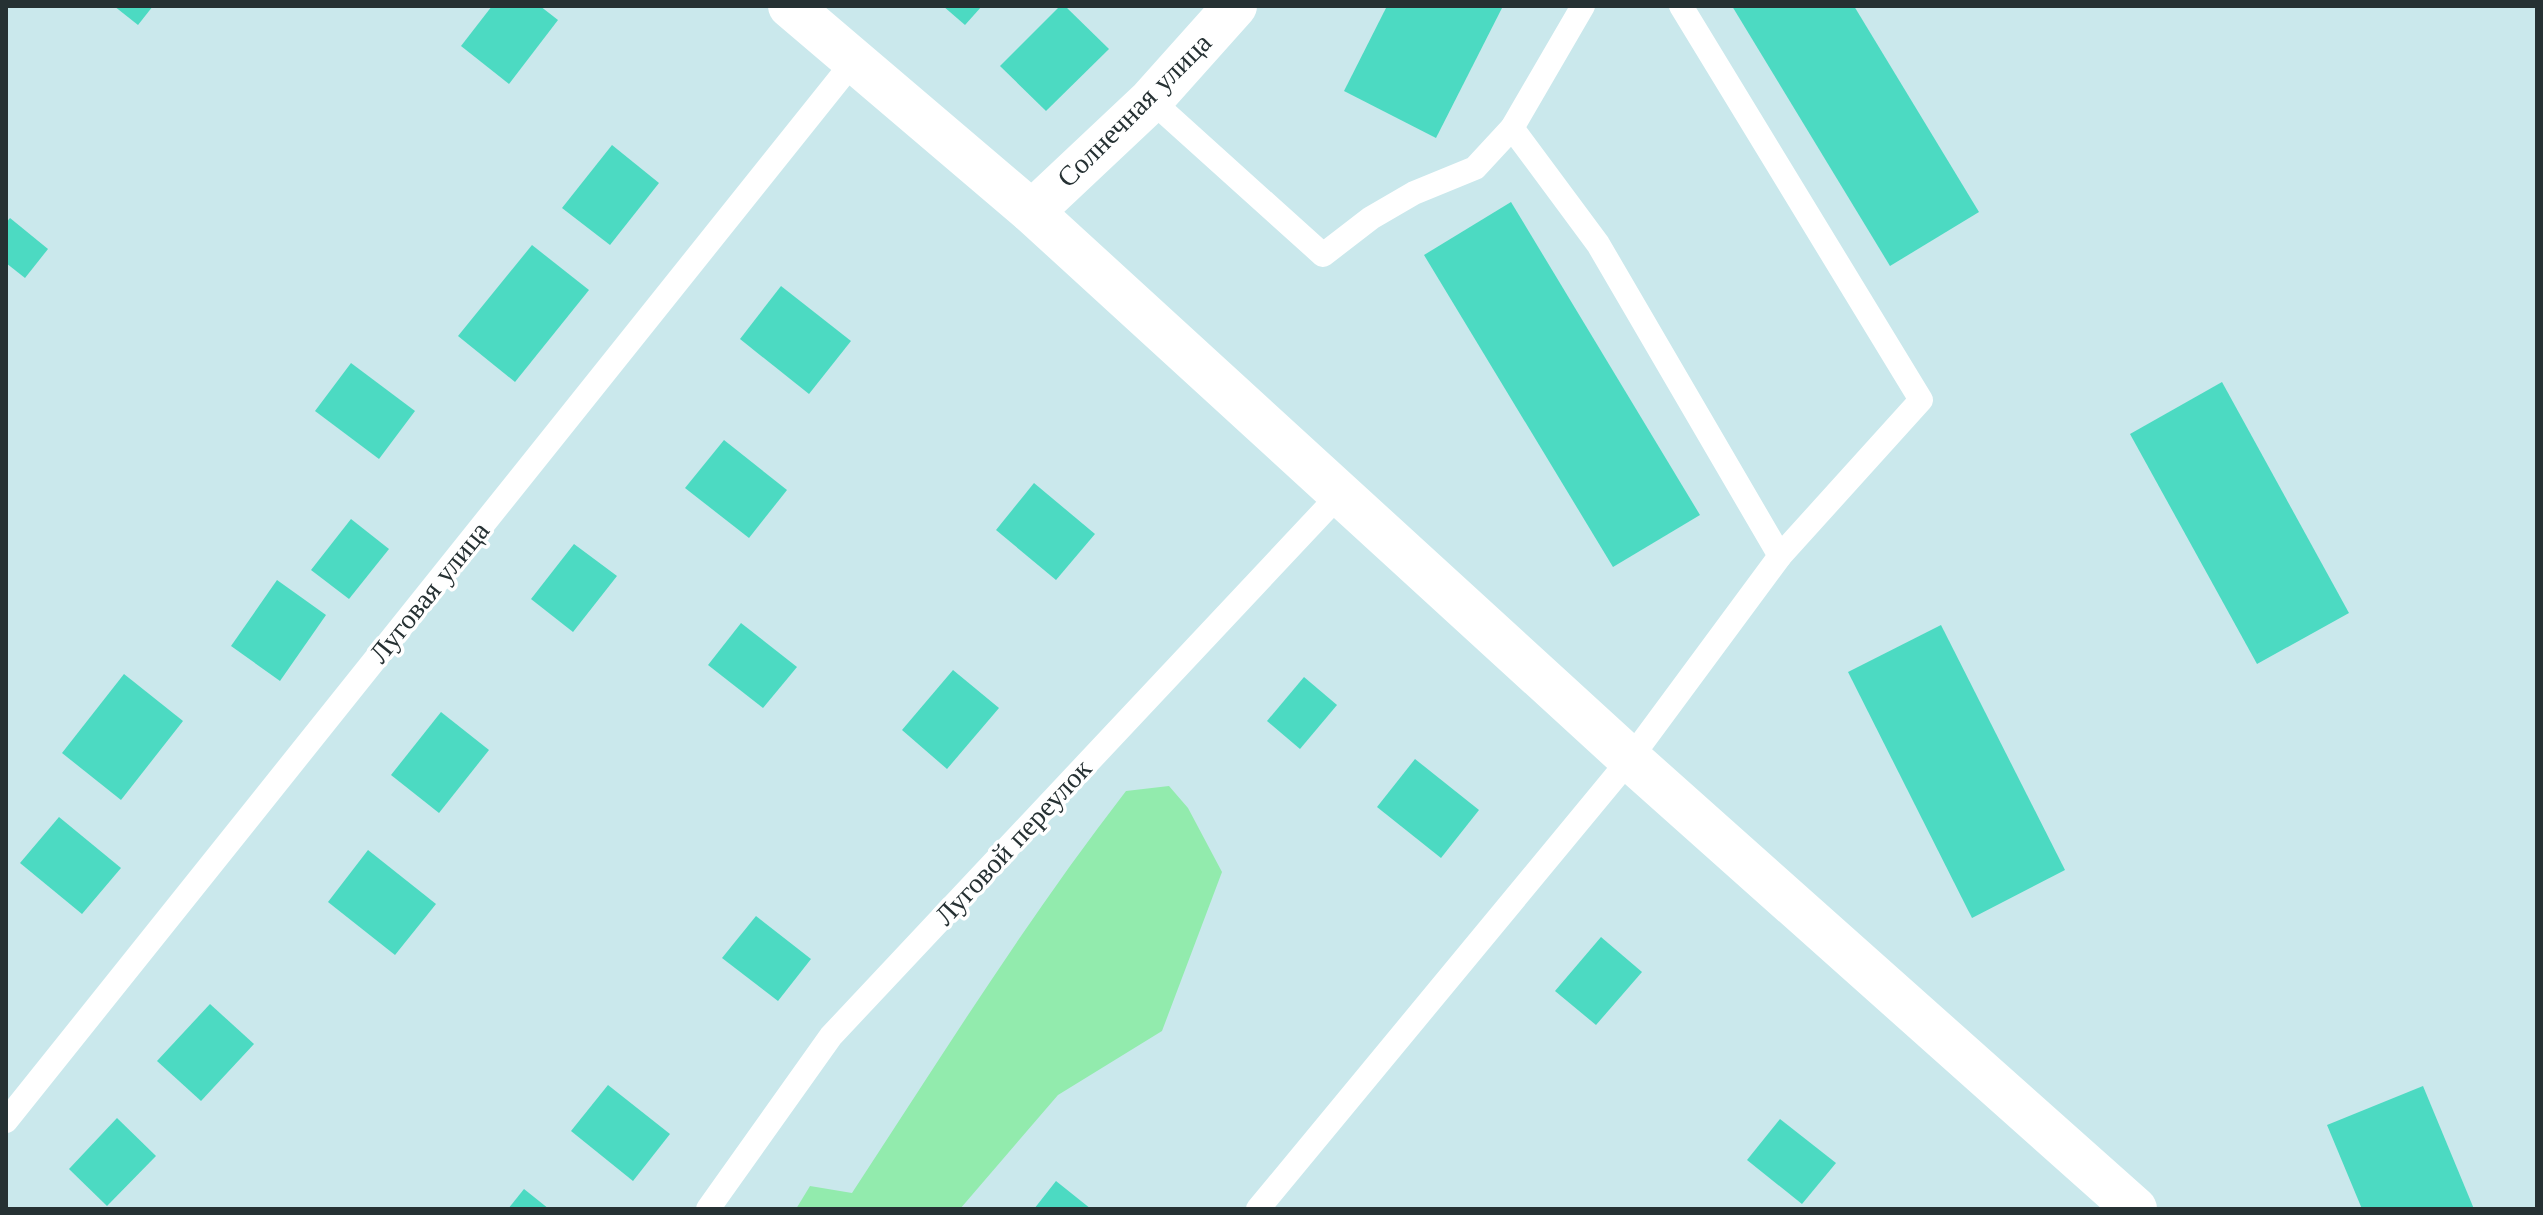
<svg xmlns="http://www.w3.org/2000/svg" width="2543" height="1215" viewBox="0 0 2543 1215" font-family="'Libre Baskerville',serif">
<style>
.green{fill:#92ebad}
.building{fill:#4cdac2}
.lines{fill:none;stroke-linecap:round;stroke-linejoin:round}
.service{stroke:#fff;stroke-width:24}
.minor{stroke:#fff;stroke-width:44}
.tertiary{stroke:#fff;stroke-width:44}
.labels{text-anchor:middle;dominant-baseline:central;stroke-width:7;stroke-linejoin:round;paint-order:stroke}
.street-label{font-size:28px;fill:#263133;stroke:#fff}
</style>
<rect width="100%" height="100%" fill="#cae8ec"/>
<!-- green -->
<path class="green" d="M1169,786L1188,808L1222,872L1162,1031L1058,1095L960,1209H796L810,1186L852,1193C941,1057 1027,919 1126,791Z"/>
<!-- building -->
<g class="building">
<polygon points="114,6 153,6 138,25"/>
<polygon points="492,6 540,6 558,20 509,84 461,46"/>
<polygon points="943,6 982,6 965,25"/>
<polygon points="1060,6 1065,6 1109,49 1046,111 1000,66"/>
<polygon points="1387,6 1503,6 1436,138 1344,91"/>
<polygon points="1732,6 1854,6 1979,212 1890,266"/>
<polygon points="612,145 659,183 610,245 562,208"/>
<polygon points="1511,202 1700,515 1613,567 1424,255"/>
<polygon points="10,218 48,249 25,278 6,263 6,223"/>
<polygon points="532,245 589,290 515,382 458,336"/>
<polygon points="781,286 851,341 809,394 740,339"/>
<polygon points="351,363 415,411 379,459 315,411"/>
<polygon points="2222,382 2349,613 2257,664 2130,434"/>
<polygon points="724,440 787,490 749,538 685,488"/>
<polygon points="1034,483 1095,534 1056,580 996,530"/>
<polygon points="351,519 389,549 349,599 311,570"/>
<polygon points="574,544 617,576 573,632 531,599"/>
<polygon points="277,580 326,615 280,681 231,646"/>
<polygon points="741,623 797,667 763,708 708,665"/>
<polygon points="1941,625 2065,870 1972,918 1848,672"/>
<polygon points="953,670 999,708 947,769 902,730"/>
<polygon points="124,674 183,721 121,800 62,753"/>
<polygon points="1304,677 1337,705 1300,749 1267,721"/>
<polygon points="441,712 489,750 439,813 391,775"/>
<polygon points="1415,759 1479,810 1441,858 1377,807"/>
<polygon points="59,817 121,868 82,914 20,863"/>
<polygon points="368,850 436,904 395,955 328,902"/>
<polygon points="756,916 811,959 778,1001 722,958"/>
<polygon points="1601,937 1642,972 1596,1025 1555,991"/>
<polygon points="210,1004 254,1044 201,1101 157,1061"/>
<polygon points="608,1085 670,1134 633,1181 571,1131"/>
<polygon points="2423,1086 2474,1209 2362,1209 2327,1125"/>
<polygon points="117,1118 156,1156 107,1206 69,1169"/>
<polygon points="1780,1119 1836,1163 1802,1204 1747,1160"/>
<polygon points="1056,1181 1091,1209 1034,1209"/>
<polygon points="524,1189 549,1209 508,1209"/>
</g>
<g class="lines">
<!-- service -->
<g class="service">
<polyline points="1151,100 1323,255 1371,218 1414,193 1475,168 1512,128 1583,6"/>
<polyline points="1512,128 1598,244 1780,556"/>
<polyline points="6,1121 853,62"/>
<polyline points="708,1209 831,1036 1340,494"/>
<polyline points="1258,1209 1630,759 1780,556 1921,400 1681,6"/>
</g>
<!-- minor -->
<polyline class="minor" points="1032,212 1151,100 1235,6"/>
<!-- tertiary -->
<polyline class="tertiary" points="790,6 1032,212 1630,759 2135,1209"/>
</g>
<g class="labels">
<!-- street labels -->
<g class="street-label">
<text transform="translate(1134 110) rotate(-45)">Солнечная улица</text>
<text transform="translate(429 592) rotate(-51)">Луговая улица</text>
<text transform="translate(1013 842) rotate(-47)">Луговой переулок</text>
</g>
</g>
<!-- border -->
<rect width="2543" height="1215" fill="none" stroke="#263133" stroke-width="16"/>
</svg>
